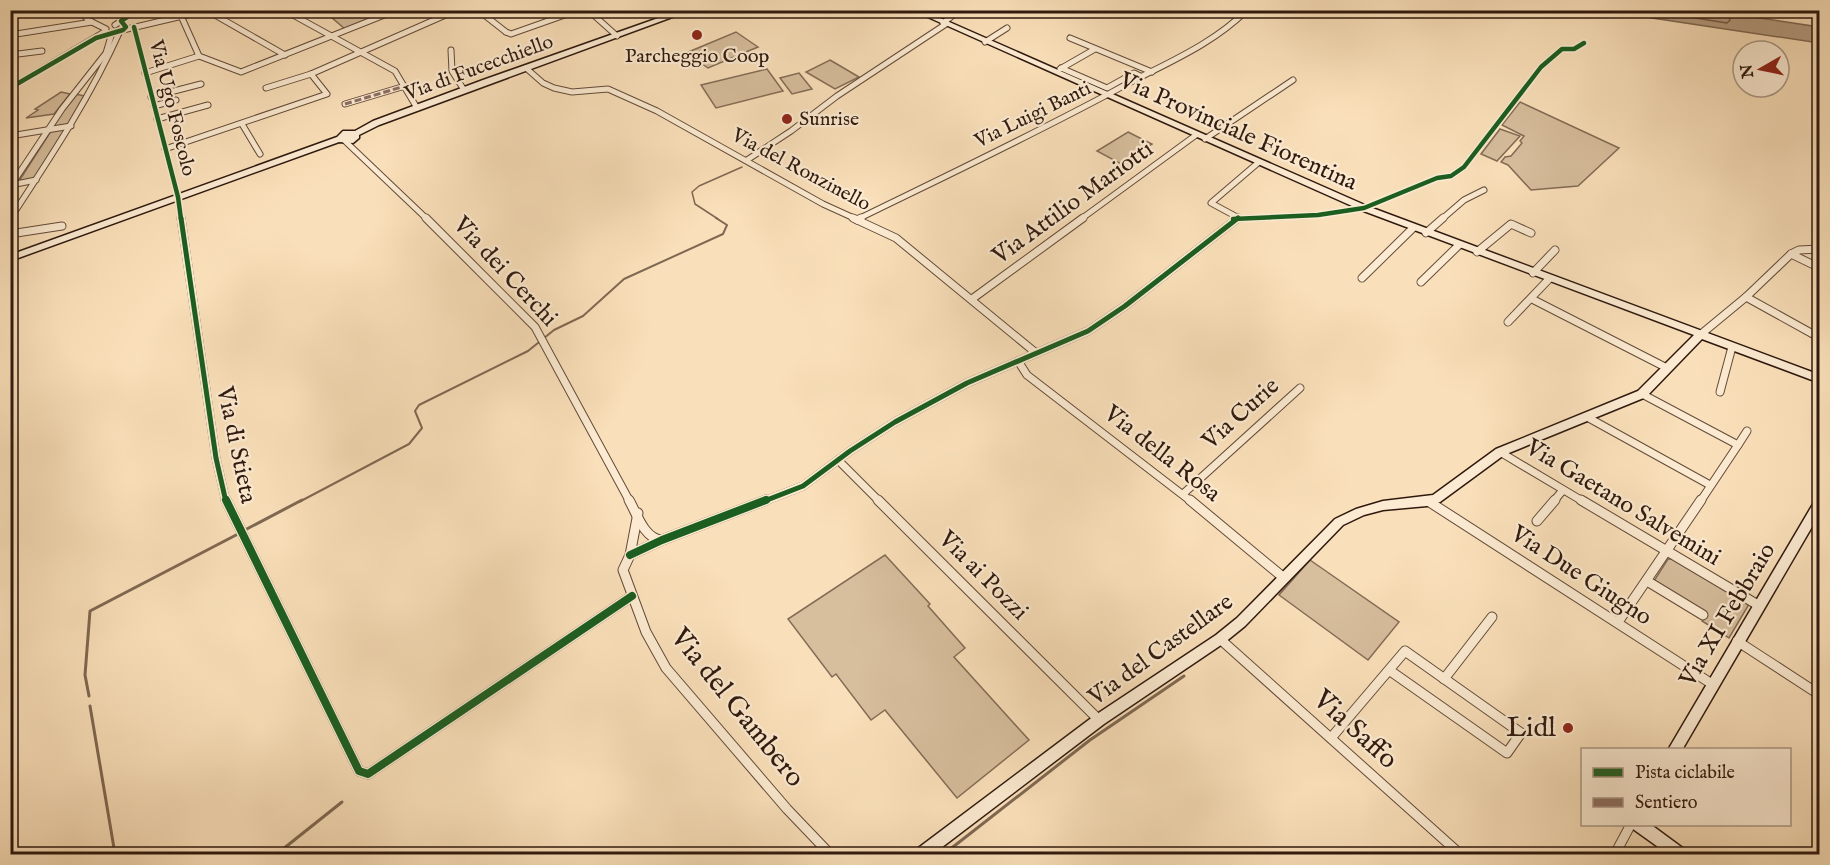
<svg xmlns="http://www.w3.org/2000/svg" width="1830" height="865" viewBox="0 0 1830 865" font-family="'IM FELL English',serif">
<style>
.green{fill:#d7be9d;stroke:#836c56;stroke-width:1.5}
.water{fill:#b59c80;stroke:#7f6852;stroke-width:1.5}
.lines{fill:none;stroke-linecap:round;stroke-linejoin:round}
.shore{stroke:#725a47;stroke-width:1.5}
.stream-far2{stroke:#7f6852;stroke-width:1.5}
.stream-far1{stroke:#7f6852;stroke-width:2}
.stream{stroke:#7f6852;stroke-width:3}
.street-far2-casing{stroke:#624b39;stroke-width:7}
.street-far1-casing{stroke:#624b39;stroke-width:9}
.street-casing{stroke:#624b39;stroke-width:11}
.secondary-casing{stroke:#2f190e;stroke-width:3}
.street-far2{stroke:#fcebd2;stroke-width:5}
.street-far1{stroke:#fcebd2;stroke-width:7}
.street{stroke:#fcebd2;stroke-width:9}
.secondary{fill:#fcebd2;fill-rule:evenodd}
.quiet{stroke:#8d6e63;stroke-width:3;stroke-dasharray:7 3;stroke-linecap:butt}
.cycleway-far2-casing{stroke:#fcebd2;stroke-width:8}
.cycleway-far1-casing{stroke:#fcebd2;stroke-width:9}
.cycleway-casing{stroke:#fcebd2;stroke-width:11}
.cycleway-far2{stroke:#1b5e20;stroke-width:4.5}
.cycleway-far1{stroke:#1b5e20;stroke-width:5}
.cycleway{stroke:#1b5e20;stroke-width:8}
.poi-dot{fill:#8f2418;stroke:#fcebd2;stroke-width:2}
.labels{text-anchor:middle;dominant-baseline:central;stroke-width:4.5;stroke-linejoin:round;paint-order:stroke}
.far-poi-label{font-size:20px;fill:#2f190e;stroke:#fcebd2}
.far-street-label{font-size:20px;fill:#2f190e;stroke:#fcebd2}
.street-label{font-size:24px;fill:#2f190e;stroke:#fcebd2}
.near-street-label{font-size:28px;fill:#2f190e;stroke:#fcebd2}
.near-poi-label{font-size:28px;fill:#2f190e;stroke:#fcebd2;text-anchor:end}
</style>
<rect width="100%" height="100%" fill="#fae0ba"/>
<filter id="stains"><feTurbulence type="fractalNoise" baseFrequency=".00333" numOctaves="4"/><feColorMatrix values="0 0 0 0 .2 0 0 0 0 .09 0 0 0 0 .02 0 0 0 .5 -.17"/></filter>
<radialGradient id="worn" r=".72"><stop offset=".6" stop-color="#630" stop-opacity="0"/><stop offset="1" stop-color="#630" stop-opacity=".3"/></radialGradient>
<!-- green -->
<g class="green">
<polygon points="319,11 393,11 346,30 331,17"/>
<polygon points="736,32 758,47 708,68 686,53"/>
<polygon points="830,60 859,77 835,89 806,72"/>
<polygon points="767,69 783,91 716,108 701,85"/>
<polygon points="799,73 812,89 792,94 780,78"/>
<polygon points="61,92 70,94 54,114 26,118 38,110 35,109"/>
<polygon points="75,94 85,96 69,124 52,127"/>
<polygon points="1520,102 1619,148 1578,186 1531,190 1508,165 1501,162 1505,157 1511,156 1522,143 1520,141 1524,136 1502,125"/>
<polygon points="66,128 35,178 19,181 51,131"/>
<polygon points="1500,129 1520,136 1497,161 1481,154"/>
<polygon points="1128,132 1152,144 1121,164 1097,151"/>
<polygon points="885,555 930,604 928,606 965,648 954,657 1029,740 957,798 885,710 871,720 836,674 832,677 788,619"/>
<polygon points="1668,559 1672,559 1747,603 1748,606 1729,638 1702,621 1707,613 1654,581"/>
<polygon points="1310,560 1399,622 1368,660 1279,595"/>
</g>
<!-- water -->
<polygon class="water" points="1713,11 1819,27 1819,43 1652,18 1628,12 1604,11"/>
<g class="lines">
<!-- shore -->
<polyline class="shore" points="1645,10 1727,23 1730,20 1726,10"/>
<!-- stream-far2 -->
<g class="stream-far2">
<polyline points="1753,10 1758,17"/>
<polyline points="718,219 695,204 692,192 699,186 742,167"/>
</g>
<!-- stream-far1 -->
<polyline class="stream-far1" points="299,502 409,444 422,428 415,411 419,405 528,351 554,330 583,316 624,279 723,234 727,225 716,218"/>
<!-- stream -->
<g class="stream">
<polyline points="243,531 302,500"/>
<polyline points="89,696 85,675 90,611 238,534"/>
<polyline points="90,706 115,854"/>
<polyline points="273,854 283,849 342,802"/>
<polyline points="944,854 1090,740 1184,676"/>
</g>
<defs>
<g id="street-far2">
<polyline points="80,10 88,20 106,29"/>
<polyline points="284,10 395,71 417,108"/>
<polyline points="478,10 506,32"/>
<polyline points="588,10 617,36"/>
<polyline points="208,11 285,55"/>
<polyline points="10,13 28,10"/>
<polyline points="182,18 199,56 241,72 397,10"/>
<polyline points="943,23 960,10"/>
<polyline points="115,25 138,10"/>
<polyline points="134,27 178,197 181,219"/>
<polyline points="123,30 208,10"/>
<polyline points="506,32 511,34 579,10"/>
<polyline points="10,35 92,22"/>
<polyline points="1070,38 1152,72"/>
<polyline points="985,42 1007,28"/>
<polyline points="451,50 452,71 464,90"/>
<polyline points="10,55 42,51"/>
<polyline points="526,68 543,83 554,88 572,92 608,89 657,111 823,204 856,219"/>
<polyline points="1061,68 1107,88 1134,73 1142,77"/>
<polyline points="1060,69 1095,49"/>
<polyline points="145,73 199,56"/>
<polyline points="10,88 106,31"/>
<polyline points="266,88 311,74 457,10"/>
<polyline points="151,97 201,84"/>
<polyline points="345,104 405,86"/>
<polyline points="154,106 176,100"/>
<polyline points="157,119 208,105"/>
<polyline points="242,124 260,154"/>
<polyline points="10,136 71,126"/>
<polyline points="1205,139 1293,80"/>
<polyline points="345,141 427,219"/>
<polyline points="165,149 327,94 311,74"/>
<polyline points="747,160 791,131 837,96 946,24"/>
<polyline points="11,185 36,180"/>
<polyline points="10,187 62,109 106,53 112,33"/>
<polyline points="1237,217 1211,203 1259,162"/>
<path d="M10,219C50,158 90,98 120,31"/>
<path d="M858,219C948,175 1039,132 1127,84C1169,62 1213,44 1247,10"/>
<polyline points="1081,219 1196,135"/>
<polyline points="1233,219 1318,215 1364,208 1437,178 1451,176 1464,167 1541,67 1562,49 1574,49 1584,43"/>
<polyline points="1442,219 1464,200 1484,190"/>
</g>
<g id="street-far1">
<polyline points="181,218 216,458 226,502"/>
<polyline points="426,218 535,327 630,502"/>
<polyline points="853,218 896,238 1036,353"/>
<polyline points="10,220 11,218"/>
<polyline points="857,220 861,218"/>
<polyline points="1426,233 1443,218"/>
<polyline points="10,234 62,226"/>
<polyline points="1477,252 1511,224 1531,233"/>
<polyline points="1791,254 1820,268"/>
<polyline points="1533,273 1555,250"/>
<polyline points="1362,278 1413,228"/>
<polyline points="1421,282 1459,245"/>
<polyline points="1746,297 1820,338"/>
<polyline points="972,299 1083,218"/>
<polyline points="1532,299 1667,368"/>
<polyline points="1508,322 1549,279"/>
<polyline points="1700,335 1746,297 1791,254 1799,250 1820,249"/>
<polyline points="1018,361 1027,375 1192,502"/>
<polyline points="1720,392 1732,347"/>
<polyline points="1642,394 1738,445 1700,502"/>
<polyline points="1587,417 1710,485"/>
<polyline points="1738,445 1747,431"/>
<polyline points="1500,452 1584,502"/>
<polyline points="838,460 880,502"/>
<polyline points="1183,494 1300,388"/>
<polyline points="762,502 803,486 850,451 895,422 967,383 1088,331 1125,306 1238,218"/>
<polyline points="1553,502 1563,490"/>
</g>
<g id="street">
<polyline points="226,500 359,771 368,774 632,596"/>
<path d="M629,500C637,514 644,538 661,540"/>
<polyline points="878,500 1099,720"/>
<polyline points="1190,500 1284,578"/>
<polyline points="1581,500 1758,605"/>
<polyline points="1428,501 1712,684"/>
<polyline points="638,513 630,555 623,570 646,632 666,668 787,809 830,854"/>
<polyline points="1537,521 1555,500"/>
<polyline points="630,555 662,540 766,500"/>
<polyline points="1647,581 1703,615"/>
<polyline points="1618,622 1701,500"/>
<polyline points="1220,639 1460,854"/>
<polyline points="1737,641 1820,695"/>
<polyline points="1444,679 1492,617"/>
<polyline points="1331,738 1405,651 1521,733 1507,753 1389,670"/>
<polyline points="1615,854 1631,824"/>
</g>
<g id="secondary">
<polygon points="681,10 686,12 379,125 359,135 359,138 353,143 339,142 10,261 10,255 337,137 343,131 355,131 373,121 483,80"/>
<polygon points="912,10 922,10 1367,206 1820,375 1820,383 1702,339 1646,397 1504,455 1440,502 1427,506 1383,510 1364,515 1343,525 1245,626 1224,643 1104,724 933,854 915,854 917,849 1094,716 1216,635 1237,618 1335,519 1356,509 1383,501 1433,495 1496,449 1638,391 1694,335 1361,210"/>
<polygon points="1820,498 1820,513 1682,750 1668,750 1816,499"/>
<polygon points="1631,824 1650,824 1684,849 1686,854 1668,854 1633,829"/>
</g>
</defs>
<!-- street-far2 casing -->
<use href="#street-far2" class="street-far2-casing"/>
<!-- street-far1 casing -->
<use href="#street-far1" class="street-far1-casing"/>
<!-- street casing -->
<use href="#street" class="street-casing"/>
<!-- secondary casing -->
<use href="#secondary" class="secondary-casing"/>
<!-- street-far2 -->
<use href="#street-far2" class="street-far2"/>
<!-- street-far1 -->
<use href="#street-far1" class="street-far1"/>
<!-- street -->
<use href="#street" class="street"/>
<!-- secondary -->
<use href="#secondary" class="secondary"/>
<!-- quiet -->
<polyline class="quiet" points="345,104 405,86"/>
<defs>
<g id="cycleway-far2">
<polyline points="134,27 178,197 181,219"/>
<polyline points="10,88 96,38 123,30 126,27 121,21 138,10"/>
<polyline points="1233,219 1318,215 1364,208 1437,178 1451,176 1464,167 1541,67 1562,49 1574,49 1584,43"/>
</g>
<g id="cycleway-far1">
<polyline points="181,218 216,458 226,502"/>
<polyline points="762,502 803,486 850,451 895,422 967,383 1088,331 1125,306 1238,218"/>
</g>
<g id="cycleway">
<polyline points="226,500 359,771 368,774 632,596"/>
<polyline points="630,555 662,540 766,500"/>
</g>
</defs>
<!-- cycleway-far2 casing -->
<use href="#cycleway-far2" class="cycleway-far2-casing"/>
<!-- cycleway-far1 casing -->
<use href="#cycleway-far1" class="cycleway-far1-casing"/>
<!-- cycleway casing -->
<use href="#cycleway" class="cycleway-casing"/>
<!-- cycleway-far2 -->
<use href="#cycleway-far2" class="cycleway-far2"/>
<!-- cycleway-far1 -->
<use href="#cycleway-far1" class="cycleway-far1"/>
<!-- cycleway -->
<use href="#cycleway" class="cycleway"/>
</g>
<!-- markers -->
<g class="poi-dot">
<circle cx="697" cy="35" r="6"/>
<circle cx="787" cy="119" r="6"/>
<circle cx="1568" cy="728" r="6"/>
</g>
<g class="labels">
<!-- far-poi labels -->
<g class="far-poi-label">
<text x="697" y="56">Parcheggio Coop</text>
<text x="799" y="119" text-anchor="start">Sunrise</text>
</g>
<!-- far-street labels -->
<g class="far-street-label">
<text transform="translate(479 68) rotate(-20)">Via di Fucecchiello</text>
<text transform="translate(172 108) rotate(76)">Via Ugo Foscolo</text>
<text transform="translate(1033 115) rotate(-26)">Via Luigi Banti</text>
<text transform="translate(801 170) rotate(28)">Via del Ronzinello</text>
</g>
<!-- street labels -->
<g class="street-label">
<text transform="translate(1238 132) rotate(24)">Via Provinciale Fiorentina</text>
<text transform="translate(1073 203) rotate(-36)">Via Attilio Mariotti</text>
<text transform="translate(505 272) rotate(47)">Via dei Cerchi</text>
<text transform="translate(1241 414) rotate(-42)">Via Curie</text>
<text transform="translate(236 445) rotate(78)">Via di Stieta</text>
<text transform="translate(1162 454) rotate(38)">Via della Rosa</text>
<text transform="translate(1623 503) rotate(31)">Via Gaetano Salvemini</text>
<text transform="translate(983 576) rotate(45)">Via ai Pozzi</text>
<text transform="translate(1581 576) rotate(33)">Via Due Giugno</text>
<text transform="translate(1728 615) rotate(-59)">Via XI Febbraio</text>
<text transform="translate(1161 650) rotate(-36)">Via del Castellare</text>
</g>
<!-- near-street labels -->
<g class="near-street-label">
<text transform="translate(737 708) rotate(51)">Via del Gambero</text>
<text transform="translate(1355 730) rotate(42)">Via Saffo</text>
</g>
<!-- near-poi labels -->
<g class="near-poi-label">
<text x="1556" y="728">Lidl</text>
</g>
</g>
<!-- margin -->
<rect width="1830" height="865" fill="none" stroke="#fae0ba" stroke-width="36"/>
<rect x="12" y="12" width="1806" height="841" fill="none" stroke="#2f190e" stroke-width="3"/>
<rect x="18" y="18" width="1794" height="829" fill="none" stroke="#2f190e" stroke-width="1.5"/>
<!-- legend -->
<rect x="1581" y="748" width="210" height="78" fill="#fcebd2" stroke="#aa9784" stroke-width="1.5"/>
<rect x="1593" y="768" width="30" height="9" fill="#1b5e20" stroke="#aa9784" stroke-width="1.5"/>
<text x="1635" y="778" font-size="18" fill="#2f190e">Pista ciclabile</text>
<rect x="1593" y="798" width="30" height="9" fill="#8d6e63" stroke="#aa9784" stroke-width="1.5"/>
<text x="1635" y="808" font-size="18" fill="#2f190e">Sentiero</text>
<!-- north arrow -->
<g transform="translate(1761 69) rotate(261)"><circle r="28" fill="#fcebd2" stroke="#aa9784" stroke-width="1.5"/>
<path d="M0-4.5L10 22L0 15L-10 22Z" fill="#8f2418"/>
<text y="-9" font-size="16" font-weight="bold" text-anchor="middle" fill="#2f190e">N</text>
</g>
<rect width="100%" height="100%" filter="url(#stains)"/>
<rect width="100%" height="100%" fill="url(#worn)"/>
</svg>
